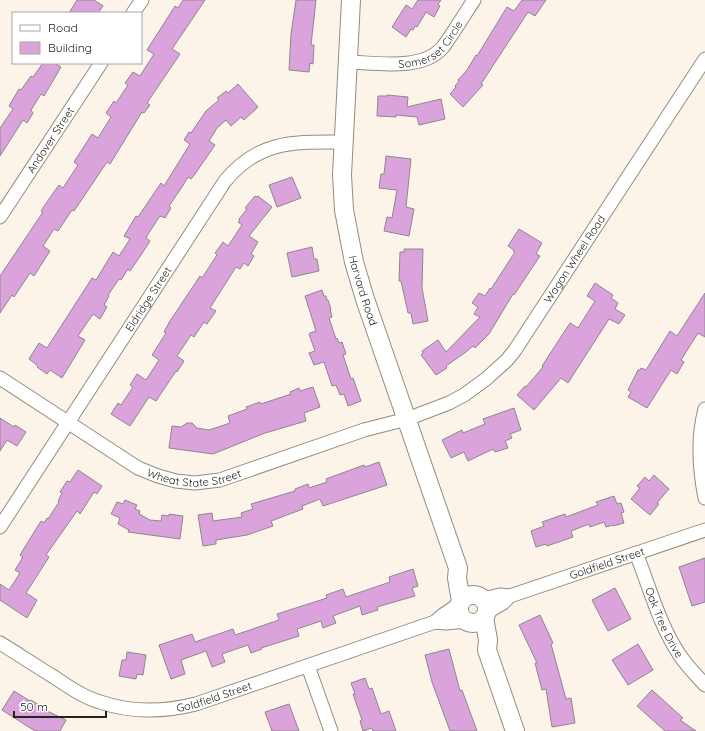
<svg xmlns="http://www.w3.org/2000/svg" width="705" height="731" viewBox="0 0 705 731" font-family="Quicksand,sans-serif">
<style>
.building{fill:#daa3db;stroke:#8f8690}
.lines{fill:none;stroke-linecap:round;stroke-linejoin:round}
.street-casing{stroke:#938c82;stroke-width:15}
.secondary-casing{stroke:#938c82;stroke-width:20}
.street{stroke:#fff;stroke-width:13}
.secondary{stroke:#fff;stroke-width:18}
.labels{text-anchor:middle;dominant-baseline:central;stroke-width:4;stroke-linejoin:round;paint-order:stroke}
.street-label{font-size:11px;fill:#25231e;stroke:#fff}
</style>
<rect width="100%" height="100%" fill="#fcf4e8"/>
<!-- building -->
<g class="building">
<polygon points="77,0 94,0 103,6 98,13 69,13"/>
<polygon points="183,0 205,0 172,49 180,54 157,88 147,103 150,105 144,113 142,112 110,164 107,162 74,211 72,210 58,231 54,229 43,246 50,251 34,276 30,273 14,297 12,295 0,313 0,276 43,212 41,211 49,199 59,185 63,188 78,165 74,162 92,134 98,138 111,117 106,113 114,101 116,103 128,85 125,83 133,72 140,76 154,54 147,50 175,6 178,8"/>
<polygon points="296,0 316,0 311,45 314,45 313,64 310,63 309,72 289,70 291,34"/>
<polygon points="418,0 441,0 438,4 440,6 434,17 426,12 417,27 415,26 413,30 411,29 406,37 392,27 406,5 412,9"/>
<polygon points="522,0 546,0 535,16 528,12 481,84 483,85 463,107 450,94 456,87 455,86 459,81 458,80 467,70 476,55 477,56 507,7 514,11"/>
<polygon points="43,63 54,63 61,67 44,96 41,94 31,110 33,113 27,123 23,120 0,156 0,128 13,109 9,106 19,89 21,90 31,76 33,77"/>
<polygon points="238,84 258,107 244,120 241,117 231,126 226,120 217,128 209,141 215,145 195,174 191,179 188,177 182,187 169,206 171,208 165,218 160,216 148,234 146,238 150,241 143,252 130,271 128,269 121,280 119,279 108,295 109,296 104,305 107,307 100,319 93,314 78,336 85,340 62,378 50,370 47,374 37,367 38,366 29,359 39,343 47,348 92,278 96,280 113,252 119,256 130,239 124,236 136,216 138,217 161,183 164,186 190,144 184,140 189,132 191,133 206,111 219,100 217,98 226,91 228,93"/>
<polygon points="387,95 408,97 407,107 441,99 445,119 419,125 417,117 396,115 396,117 377,116 378,96 387,96"/>
<polygon points="386,156 411,159 406,207 414,209 409,236 384,231 387,217 392,218 397,190 379,188 381,174 384,174"/>
<polygon points="292,177 301,198 277,207 269,185"/>
<polygon points="255,196 257,197 258,196 272,207 249,236 258,242 251,254 254,256 248,266 244,263 240,269 236,267 210,308 216,311 207,324 204,322 194,337 191,335 177,356 184,361 177,372 176,371 156,401 149,397 130,426 111,414 118,403 121,405 133,387 130,385 137,374 146,380 159,360 152,355 166,333 164,332 170,321 200,276 202,278 217,255 215,253 223,242 228,246 242,225 238,222 240,220 239,219 247,209 245,208"/>
<polygon points="519,229 542,243 536,254 540,256 514,295 513,294 489,334 475,348 473,346 466,352 446,366 447,368 436,375 421,355 423,353 422,351 438,340 446,352 480,317 474,314 478,307 472,303 479,293 485,296 490,288 491,289 515,252 513,251 514,250 508,246"/>
<polygon points="312,247 314,259 317,259 319,271 292,277 287,253"/>
<polygon points="404,249 423,249 422,288 428,321 413,324 411,313 408,313 401,281 399,281 400,252 404,252"/>
<polygon points="595,283 613,295 611,298 618,303 615,309 625,315 619,324 609,319 568,383 561,378 534,410 517,395 525,386 526,387 543,367 542,366 570,323 578,328 595,301 587,296"/>
<polygon points="322,290 324,296 326,296 327,300 328,300 331,309 330,309 332,317 329,318 336,339 337,338 339,343 342,342 346,354 343,355 351,379 353,378 361,401 348,406 344,394 340,395 336,385 332,386 324,362 314,365 309,353 315,351 309,334 310,333 316,331 305,296"/>
<polygon points="705,293 705,337 698,333 681,360 684,362 677,374 671,370 647,408 628,397 631,392 628,390 638,370 640,370 641,368 646,370 670,331 677,336"/>
<polygon points="313,387 320,407 304,413 306,421 265,433 213,454 169,448 172,426 181,427 187,423 192,423 197,428 209,430 230,423 228,416 247,409 246,407 260,402 261,404 291,394 290,392 299,388 300,391"/>
<polygon points="514,408 521,430 510,434 512,438 505,441 508,448 495,452 493,449 468,461 464,452 451,458 442,440 462,430 463,433 485,424 483,419"/>
<polygon points="0,418 14,427 15,425 26,432 17,446 7,440 0,451"/>
<polygon points="379,462 387,485 323,506 320,499 302,506 303,509 271,521 273,526 247,535 216,540 216,544 203,546 198,515 212,513 213,521 242,517 241,513 253,509 251,504 295,491 295,489 308,484 309,488 327,482 326,479 364,465 365,467"/>
<polygon points="78,470 102,486 97,494 94,492 80,514 77,511 46,555 49,557 26,593 37,600 27,618 0,600 0,584 9,590 20,573 15,570 23,557 20,555 41,521 44,523 47,518 48,519 59,502 58,501 62,493 60,492 67,481 70,482"/>
<polygon points="654,475 669,489 657,503 659,504 650,515 631,499 640,488 637,486 645,477 649,481"/>
<polygon points="614,496 617,504 621,503 624,512 621,513 624,523 613,526 613,525 606,527 604,522 590,527 589,524 571,531 573,537 547,546 546,544 536,547 531,531 544,526 542,522 565,514 566,517 598,505 596,502"/>
<polygon points="125,500 137,505 135,509 140,511 139,514 150,520 161,521 162,515 169,516 169,514 183,516 180,539 128,532 129,530 118,524 120,518 111,514 117,502 123,504"/>
<polygon points="705,558 705,602 692,606 679,567"/>
<polygon points="413,569 418,586 412,588 415,596 377,607 378,610 362,615 360,606 333,616 336,623 323,628 321,621 297,629 299,636 261,648 262,649 251,653 248,645 222,654 225,662 212,667 206,651 181,660 185,674 171,679 159,645 192,634 195,642 233,629 235,635 279,620 277,614 327,598 326,595 343,589 346,597 390,582 389,577"/>
<polygon points="615,588 631,619 608,631 592,600"/>
<polygon points="540,615 553,643 551,644 566,699 571,698 575,723 552,727 546,689 542,690 535,663 537,663 519,625"/>
<polygon points="638,644 653,670 628,685 612,660"/>
<polygon points="449,649 460,691 462,690 477,731 450,731 432,682 425,655"/>
<polygon points="127,652 146,655 143,675 137,674 136,679 119,676 122,660 126,660"/>
<polygon points="365,678 369,689 372,688 381,714 389,711 396,731 373,731 372,728 363,731 360,721 362,720 353,694 355,694 351,683"/>
<polygon points="652,690 683,718 680,720 696,731 665,731 637,706"/>
<polygon points="14,691 30,701 31,700 42,707 41,708 66,720 60,731 35,731 2,710"/>
<polygon points="289,704 299,731 272,731 265,712"/>
</g>
<g class="lines">
<defs>
<g id="street">
<polyline points="133,13 142,0"/>
<path id="s1" d="M349,62C377,63 423,71 443,47C454,32 464,15 474,0"/>
<path id="s2" d="M0,217L101,63"/>
<path id="s3" d="M0,378L138,468L158,476L176,481L195,483L220,480L364,430L407,419L449,403L464,395L486,379L507,360L515,350L705,59"/>
<path d="M705,409C697,439 699,468 705,498"/>
<path id="s4" d="M0,527L225,181C260,139 295,142 345,142"/>
<path id="s5" d="M636,553C650,588 659,625 681,657C688,667 697,676 705,685"/>
<polyline points="483,599 500,595 510,596"/>
<path id="s6" d="M486,613L503,603L510,596L705,530"/>
<polyline points="435,622 446,623 466,621"/>
<path id="s7" d="M0,643C18,654 36,666 54,677C69,687 83,697 100,702C132,713 164,712 196,704L435,622L443,615L459,604"/>
<polyline points="308,666 331,731"/>
</g>
<g id="secondary">
<path id="s8" d="M351,0L342,175L344,210L354,262L365,299L458,568L457,578L461,601"/>
<circle cx="473" cy="609" r="14"/>
<polyline points="484,617 488,640 487,650 515,731"/>
</g>
</defs>
<!-- street casing -->
<use href="#street" class="street-casing"/>
<!-- secondary casing -->
<use href="#secondary" class="secondary-casing"/>
<!-- street -->
<use href="#street" class="street"/>
<!-- secondary -->
<use href="#secondary" class="secondary"/>
</g>
<g class="labels">
<!-- street labels -->
<g class="street-label">
<text stroke="none"><textPath href="#s1" startOffset="89">Somerset Circle</textPath></text>
<text stroke="none"><textPath href="#s2" startOffset="92">Andover Street</textPath></text>
<text stroke="none"><textPath href="#s3" startOffset="685">Wagon Wheel Road</textPath></text>
<text stroke="none"><textPath href="#s8" startOffset="293">Harvard Road</textPath></text>
<text stroke="none"><textPath href="#s4" startOffset="272">Eldridge Street</textPath></text>
<text stroke="none"><textPath href="#s3" startOffset="223">Wheat State Street</textPath></text>
<text stroke="none"><textPath href="#s6" startOffset="132">Goldfield Street</textPath></text>
<text stroke="none"><textPath href="#s5" startOffset="75">Oak Tree Drive</textPath></text>
<text stroke="none"><textPath href="#s7" startOffset="233">Goldfield Street</textPath></text>
</g>
</g>
<!-- legend -->
<rect x="12" y="12" width="130" height="52" fill="#ffffff" stroke="#a8a7a5"/>
<rect x="20" y="25" width="20" height="6" fill="#ffffff" stroke="#a8a7a5"/>
<text x="48" y="32" font-size="12" fill="#25231e">Road</text>
<rect x="20" y="42" width="20" height="12" fill="#daa3db" stroke="#a8a7a5"/>
<text x="48" y="52" font-size="12" fill="#25231e">Building</text>
<!-- scale -->
<path d="M14 711v6h92v-6" fill="none" stroke="#25231e" stroke-width="2"/>
<text x="20" y="711" font-size="12" fill="#25231e" stroke="#ffffff" stroke-width="3" paint-order="stroke">50 m</text>
</svg>
